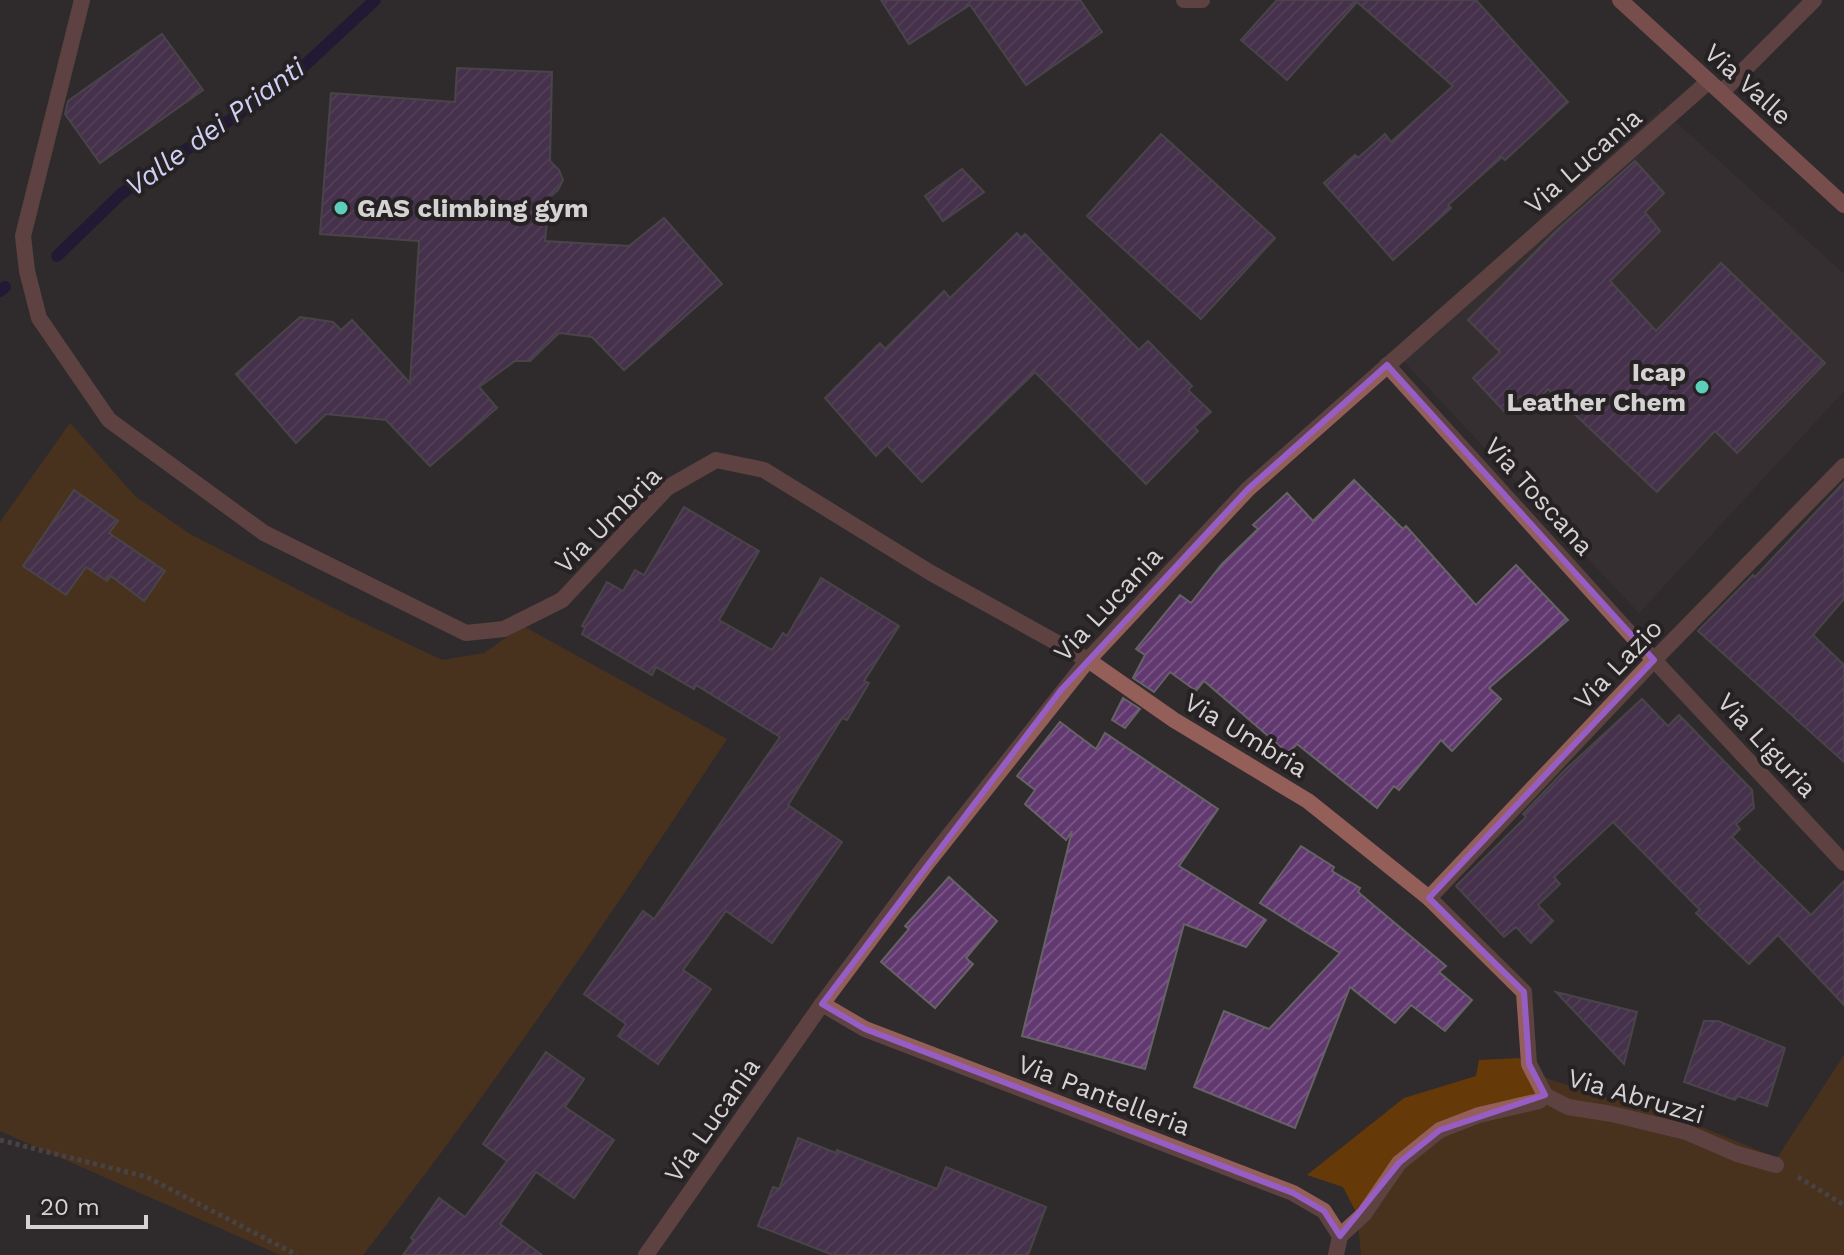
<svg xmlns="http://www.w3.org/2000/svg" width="1844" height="1255" viewBox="0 0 1844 1255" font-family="'Work Sans',sans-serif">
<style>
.built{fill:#3f3338}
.green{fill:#663909}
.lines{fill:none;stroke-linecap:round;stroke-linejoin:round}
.stream{stroke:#12053d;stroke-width:12}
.building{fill:url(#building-hatch);stroke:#666367;stroke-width:2}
.path{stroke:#656062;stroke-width:5;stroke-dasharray:4 4;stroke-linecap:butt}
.service{stroke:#945e59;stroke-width:16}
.pedestrian{stroke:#945e59;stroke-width:16}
.minor{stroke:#945e59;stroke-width:16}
.secondary{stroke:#ce7971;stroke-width:16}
.marked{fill:none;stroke:#965ec5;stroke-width:6;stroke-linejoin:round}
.poi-dot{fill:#5cceba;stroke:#262123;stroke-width:3}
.labels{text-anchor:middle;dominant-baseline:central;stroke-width:8;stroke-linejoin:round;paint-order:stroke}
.street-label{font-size:26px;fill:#d5d2d4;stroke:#262123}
.poi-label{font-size:26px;font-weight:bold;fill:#d5d2d4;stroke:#262123;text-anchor:start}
.water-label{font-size:28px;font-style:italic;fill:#ced0f5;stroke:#262123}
</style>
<defs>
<pattern id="building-hatch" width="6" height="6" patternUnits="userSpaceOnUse" patternTransform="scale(2)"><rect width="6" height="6" fill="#61386f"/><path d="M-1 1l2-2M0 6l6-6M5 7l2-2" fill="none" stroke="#775483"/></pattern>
</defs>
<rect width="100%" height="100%" fill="#302b2d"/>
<!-- built -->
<polygon class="built" points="1659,107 1844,274 1844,391 1639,613 1399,356 1428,322 1659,111"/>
<!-- green -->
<g class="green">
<path d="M70,423L135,496L190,534L349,616L442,660L484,653L523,626L727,739C611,915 493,1089 363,1255H280L0,1131V522Z"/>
<polygon points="1844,1055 1844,1255 1361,1255 1357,1214 1343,1187 1307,1175 1404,1098 1476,1076 1479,1060 1519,1058 1529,1070 1551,1080 1672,1115 1777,1158"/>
</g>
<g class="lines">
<!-- stream -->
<g class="stream">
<polyline points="57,256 121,194 290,79 375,0"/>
<polyline points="0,291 5,287"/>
</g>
</g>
<!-- building -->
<g class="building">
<polygon points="881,0 1080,0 1102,32 1026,85 970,5 909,44"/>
<polygon points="1277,0 1476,0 1568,102 1505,160 1502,157 1448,205 1451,208 1393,260 1324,183 1355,155 1358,158 1385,134 1391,142 1453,86 1357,2 1287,80 1241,40"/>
<polygon points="162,34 203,90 100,163 65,114 68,101"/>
<polygon points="457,68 552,72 550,161 559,170 563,180 558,190 549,198 545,241 629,246 664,218 722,284 624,370 592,337 559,333 530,361 515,361 479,387 497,408 430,466 386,420 326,414 296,443 236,374 300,317 333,322 341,330 352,320 410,383 419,241 320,234 331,93 455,102"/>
<polygon points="1161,134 1275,238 1201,319 1087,216"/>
<polygon points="1635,161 1664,193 1645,212 1660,231 1610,281 1656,331 1721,263 1825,363 1737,453 1715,431 1657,492 1548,389 1531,407 1520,396 1504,411 1473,378 1500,352 1468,320 1555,232"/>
<polygon points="962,169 984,192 943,221 925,196"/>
<polygon points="1017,233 1021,238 1025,234 1139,350 1148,341 1192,386 1188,390 1211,412 1194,427 1198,431 1146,484 1035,372 922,482 887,445 876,456 825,398 880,343 885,349 944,291 950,298"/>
<polygon points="1354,480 1403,529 1406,526 1476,605 1516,565 1568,620 1489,688 1501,699 1452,751 1441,740 1399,790 1394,786 1377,808 1297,744 1288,753 1204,681 1196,691 1170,672 1154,692 1133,678 1145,655 1136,649 1180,595 1191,603 1222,564 1258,529 1253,525 1287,493 1313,521"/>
<polygon points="1844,482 1844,599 1813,635 1844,665 1844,762 1698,631 1753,575 1755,577"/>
<polygon points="74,490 118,521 109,533 165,571 144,601 111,576 107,581 86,567 66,595 23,566"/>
<polygon points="684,507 759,551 719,620 772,650 783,633 787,636 821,578 899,626 864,681 869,683 847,720 842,718 788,805 842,842 772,943 726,911 683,970 711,989 658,1064 618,1036 626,1024 584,994 643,911 654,919 780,737 696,685 694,689 656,667 652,675 582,634 585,628 582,626 607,582 623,591 635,570 644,575"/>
<polygon points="1123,698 1140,709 1125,728 1112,720"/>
<polygon points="1642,699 1668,726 1679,715 1752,790 1754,808 1736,824 1740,829 1732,837 1811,915 1844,881 1844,1005 1778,935 1749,964 1696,913 1700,910 1613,822 1554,877 1560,884 1538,905 1553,921 1531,943 1516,927 1504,937 1456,886 1526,817 1523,814 1565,770"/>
<polygon points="1060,722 1096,749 1105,733 1218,809 1179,866 1266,920 1246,947 1184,924 1145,1069 1022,1036 1072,831 1066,840 1025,804 1035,790 1017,776"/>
<polygon points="1301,846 1334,867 1332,871 1360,888 1358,892 1446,966 1439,972 1472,1000 1445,1031 1411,1005 1395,1023 1350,987 1295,1128 1194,1087 1224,1011 1269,1029 1340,953 1260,903"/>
<polygon points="949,877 997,921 966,958 973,964 935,1008 881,962 909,929 905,926"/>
<polygon points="1556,992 1637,1012 1624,1064"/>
<polygon points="1704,1021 1718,1021 1785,1048 1767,1106 1738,1096 1735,1100 1684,1082"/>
<polygon points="546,1052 584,1079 565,1107 614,1140 574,1198 536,1172 500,1224 542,1255 403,1255 414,1240 411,1238 439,1198 465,1217 507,1161 483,1144"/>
<polygon points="798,1138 836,1153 837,1150 937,1189 946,1167 1046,1207 1028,1255 833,1255 758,1226 773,1187 779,1189"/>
</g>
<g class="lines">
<!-- path -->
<g class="path">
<polyline points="0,1140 147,1177 297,1255"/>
<polyline points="1798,1177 1844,1205"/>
</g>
<!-- service -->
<polyline class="service" points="1722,92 1814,0"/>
<!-- pedestrian -->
<polyline class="pedestrian" points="1340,1236 1364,1214 1399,1163 1440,1130 1479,1115 1539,1101 1545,1095"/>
<!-- minor -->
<g class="minor">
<polyline points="82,0 23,236 27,271 39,318 109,420 264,533 466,633 504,629 562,600 667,488 716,460 764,470 931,573 1088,660 1174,720 1308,801 1429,898 1524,992 1529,1064 1545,1095 1568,1107 1612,1114 1686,1132 1737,1154 1776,1165"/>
<polyline points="1184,0 1202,0"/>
<polyline points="1387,365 1654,660 1844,863"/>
<polyline points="1429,898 1654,660 1844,466"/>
<polyline points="822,1004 865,1029 1293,1193 1324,1211 1340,1236 1336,1255"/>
<polyline points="646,1255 822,1004 928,862 1088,660 1248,489 1709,81"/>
</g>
<!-- secondary -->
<polyline class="secondary" points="1620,0 1844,205"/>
</g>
<!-- marked area -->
<path d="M0 0H1844V1255H0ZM1387,365L1654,660L1429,898L1524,992L1529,1064L1545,1095L1440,1130L1399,1163L1340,1236L1324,1211L1293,1193L865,1029L822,1004L1061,690L1248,489Z" fill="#302b2d" fill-opacity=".55" fill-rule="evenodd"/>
<path class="marked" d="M1387,365L1654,660L1429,898L1524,992L1529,1064L1545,1095L1440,1130L1399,1163L1340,1236L1324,1211L1293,1193L865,1029L822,1004L1061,690L1248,489Z"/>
<!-- markers -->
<g class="poi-dot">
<circle cx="341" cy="208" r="8"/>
<circle cx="1702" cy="387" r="8"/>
</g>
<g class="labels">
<!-- street labels -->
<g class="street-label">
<text transform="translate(1748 84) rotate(42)">Via Valle</text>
<text transform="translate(1583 161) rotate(-41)">Via Lucania</text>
<text transform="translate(1539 496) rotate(48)">Via Toscana</text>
<text transform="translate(608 520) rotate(-45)">Via Umbria</text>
<text transform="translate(1108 604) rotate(-47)">Via Lucania</text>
<text transform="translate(1618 664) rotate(-46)">Via Lazio</text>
<text transform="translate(1246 735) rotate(31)">Via Umbria</text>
<text transform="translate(1767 745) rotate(47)">Via Liguria</text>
<text transform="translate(1104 1095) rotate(21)">Via Pantelleria</text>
<text transform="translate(1636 1096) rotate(16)">Via Abruzzi</text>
<text transform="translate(712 1120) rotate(-55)">Via Lucania</text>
</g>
<!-- poi labels -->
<g class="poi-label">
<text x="357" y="208">GAS climbing gym</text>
<text x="1686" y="372" text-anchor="end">Icap<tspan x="1686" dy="30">Leather Chem</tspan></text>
</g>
<!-- water labels -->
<g class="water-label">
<text transform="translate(215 127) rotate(-36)">Valle dei Prianti</text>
</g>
</g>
<!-- scale -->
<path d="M28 1215v12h118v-12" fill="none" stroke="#d5d2d4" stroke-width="4"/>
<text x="40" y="1215" font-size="24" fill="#d5d2d4" stroke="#262123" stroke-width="6" paint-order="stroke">20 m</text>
</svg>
